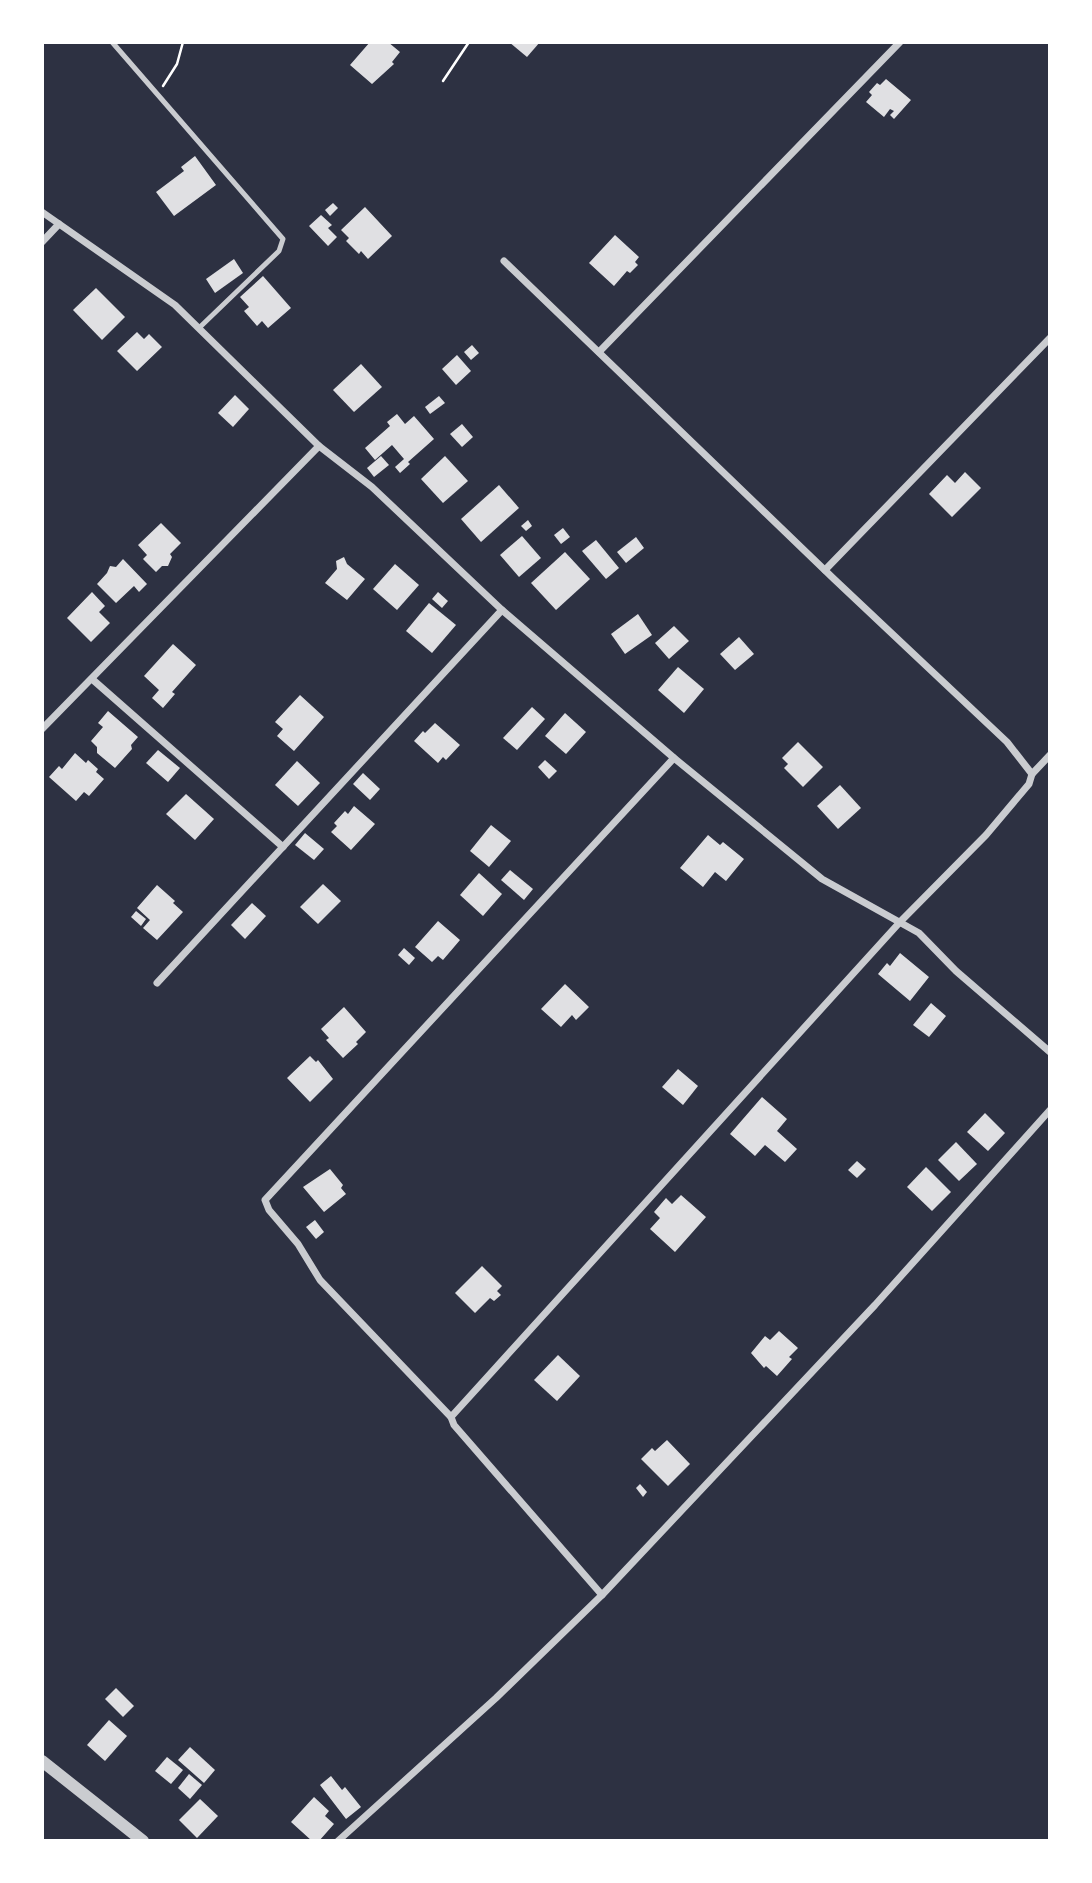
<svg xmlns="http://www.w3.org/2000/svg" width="1092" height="1883" viewBox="0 0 1092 1883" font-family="'Work Sans',sans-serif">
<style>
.building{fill:#e0e0e3}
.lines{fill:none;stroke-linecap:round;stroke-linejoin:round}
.path{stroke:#fff;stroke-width:2.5}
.service{stroke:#caccd0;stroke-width:5}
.minor{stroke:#caccd0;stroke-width:7}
.tertiary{stroke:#caccd0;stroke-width:12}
</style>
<rect width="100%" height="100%" fill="#2d3142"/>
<!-- building -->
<g class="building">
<polygon points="370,42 388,42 400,52 392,62 394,64 372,84 350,65"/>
<polygon points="509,42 540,42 527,57"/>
<polygon points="886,79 911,100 894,119 890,115 894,111 890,109 884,117 866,102 872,95 869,92 877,83 880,85"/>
<polygon points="195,156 216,185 174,216 156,192 184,171 181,167"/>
<polygon points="333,203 338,208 330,216 325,210"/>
<polygon points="365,207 392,236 368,259 361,251 359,254 346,241 349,238 341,230"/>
<polygon points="321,215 332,225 328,228 337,237 328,246 309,226"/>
<polygon points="615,235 639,257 635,262 638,265 630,273 627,271 614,286 589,263"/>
<polygon points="234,259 243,273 215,293 206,279"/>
<polygon points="263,276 291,308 268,328 262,321 257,326 244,311 249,307 240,297"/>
<polygon points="96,288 125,317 102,340 73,310"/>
<polygon points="137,332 144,339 149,334 162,347 137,371 117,351"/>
<polygon points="472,345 479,353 471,360 464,352"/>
<polygon points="457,355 471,371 456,385 442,369"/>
<polygon points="361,364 382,387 354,412 333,390"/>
<polygon points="235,395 249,409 233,427 218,413"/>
<polygon points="439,396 445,403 430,414 425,407"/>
<polygon points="397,414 405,424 414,416 434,439 408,462 410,464 400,473 395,467 404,459 392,445 375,460 365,448 390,426 387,422"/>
<polygon points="462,424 473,437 462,447 450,434"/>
<polygon points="381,456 389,465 374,477 367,468"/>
<polygon points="445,456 468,481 443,503 421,479"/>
<polygon points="965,472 981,488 952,517 929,494 947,475 955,483"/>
<polygon points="499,485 519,508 481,542 461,519"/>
<polygon points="528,520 532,526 526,531 521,526"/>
<polygon points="161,523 181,543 170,554 172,557 168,566 162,566 156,572 143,559 147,555 138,545"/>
<polygon points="563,528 570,537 561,544 554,535"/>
<polygon points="522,536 541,558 519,577 500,555"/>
<polygon points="636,537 644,548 626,563 617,552"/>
<polygon points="596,540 619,568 606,579 582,551"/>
<polygon points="565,552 590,579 556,610 531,583"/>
<polygon points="344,557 347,564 365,579 347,600 325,583 337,569 336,561"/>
<polygon points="123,559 147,584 139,592 134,586 116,603 97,584 107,573 110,566 116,567"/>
<polygon points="395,564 419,585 397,610 373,589"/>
<polygon points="92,592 105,606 99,612 110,623 91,642 67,618"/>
<polygon points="438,592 448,601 442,608 432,599"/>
<polygon points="429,603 456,625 432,653 406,631"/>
<polygon points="638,614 652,635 625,654 611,634"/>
<polygon points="674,626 689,641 669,659 655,643"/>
<polygon points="739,637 754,654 735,670 720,654"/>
<polygon points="173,644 196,665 172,692 175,694 163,708 152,698 159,690 144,676"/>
<polygon points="678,667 704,689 684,713 658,690"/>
<polygon points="300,695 324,717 294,751 277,736 283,729 275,722"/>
<polygon points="532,707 545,719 517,750 503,738"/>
<polygon points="108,711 138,737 131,745 132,749 115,768 97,753 97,747 91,741 103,727 98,723"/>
<polygon points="565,713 586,732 566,754 545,736"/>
<polygon points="435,723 460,745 446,760 443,757 438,763 414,741 423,731 425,733"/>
<polygon points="798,742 823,767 803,787 784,768 788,764 782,758"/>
<polygon points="158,750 180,768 168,782 146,763"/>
<polygon points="75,753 86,763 88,760 98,769 96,772 104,779 89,796 84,792 76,801 49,777 59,766 62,769"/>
<polygon points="545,760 557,771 549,779 538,767"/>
<polygon points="297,761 320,783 298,806 275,785"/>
<polygon points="363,773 380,789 370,800 353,784"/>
<polygon points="840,785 861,808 838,829 817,806"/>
<polygon points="186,794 214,819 195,840 166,814"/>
<polygon points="354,806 375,824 351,850 331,832 337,826 334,823 345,811 348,814"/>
<polygon points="491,825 511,841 489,867 470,851"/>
<polygon points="305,833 324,849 314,860 295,845"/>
<polygon points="708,835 720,845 723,842 744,859 726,881 715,872 703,887 680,868"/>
<polygon points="510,870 533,889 524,900 501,880"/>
<polygon points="479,873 502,894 483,916 460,895"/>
<polygon points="323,884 341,901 318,924 300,907"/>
<polygon points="157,885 175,901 173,903 183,912 157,940 143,928 150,920 137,908"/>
<polygon points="252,903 266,916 245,939 231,925"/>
<polygon points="136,911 146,919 141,926 131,917"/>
<polygon points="438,921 460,940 443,960 438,956 432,962 415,947"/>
<polygon points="404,948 415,958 409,965 398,955"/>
<polygon points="900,953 929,977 910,1001 878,974 887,963 890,966"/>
<polygon points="565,984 589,1007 576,1020 572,1015 561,1027 541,1009"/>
<polygon points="931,1003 946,1016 929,1037 913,1025"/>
<polygon points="344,1007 366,1032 356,1042 358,1044 343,1058 326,1040 329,1038 321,1029"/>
<polygon points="310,1056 316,1062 318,1060 333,1079 310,1102 287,1078"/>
<polygon points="678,1069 698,1086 683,1105 662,1087"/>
<polygon points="762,1097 787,1119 777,1131 797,1149 785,1162 765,1145 755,1156 730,1134"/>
<polygon points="985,1113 1005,1133 988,1151 967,1132"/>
<polygon points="956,1142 977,1164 959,1181 938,1160"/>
<polygon points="857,1161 866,1169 857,1178 848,1170"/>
<polygon points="926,1167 951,1192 932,1211 907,1187"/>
<polygon points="330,1169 343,1185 341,1188 346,1194 324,1212 303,1187"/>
<polygon points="681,1195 706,1217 675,1252 650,1229 660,1218 654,1212 666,1198 672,1204"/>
<polygon points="315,1220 324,1232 316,1239 306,1227"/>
<polygon points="482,1266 502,1286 497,1291 501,1295 494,1301 490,1298 475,1313 455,1293"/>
<polygon points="779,1331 798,1348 789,1357 792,1359 777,1376 766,1366 764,1368 751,1353 765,1336 770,1340"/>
<polygon points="558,1355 580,1376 557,1401 534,1380"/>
<polygon points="667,1440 690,1464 668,1486 641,1459 652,1448 655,1451"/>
<polygon points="640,1484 647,1492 643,1497 636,1488"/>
<polygon points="116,1688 134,1706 123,1717 105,1699"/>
<polygon points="109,1720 127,1736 105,1761 87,1745"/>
<polygon points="190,1747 215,1770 204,1783 178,1760"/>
<polygon points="167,1757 183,1770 171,1784 155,1771"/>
<polygon points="189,1774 202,1785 190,1799 178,1788"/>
<polygon points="331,1776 342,1790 345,1787 361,1807 346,1819 320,1785"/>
<polygon points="314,1797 329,1811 325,1816 334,1824 319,1841 312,1841 291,1822"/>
<polygon points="200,1799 218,1816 197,1838 179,1820"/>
</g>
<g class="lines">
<!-- path -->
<g class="path">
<polyline points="443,81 469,42"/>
<polyline points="163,86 177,64 183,42"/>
</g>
<!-- service -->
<polyline class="service" points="112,42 283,239 279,251 199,328"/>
<!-- minor -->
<g class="minor">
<polyline points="42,212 175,305 319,446 372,487 502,610 674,758 822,879 919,933 956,971 1050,1052"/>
<polyline points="42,242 59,224"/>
<polyline points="504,261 834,579 1007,742 1032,774"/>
<polyline points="599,352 900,42"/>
<polyline points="825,570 1050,338"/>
<polyline points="92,679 283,847"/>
<polyline points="42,729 319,446"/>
<polyline points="674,758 265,1200 269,1210 298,1244 320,1280 451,1417 454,1425 602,1595 875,1305 1050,1110"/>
<polyline points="157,983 502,610"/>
<polyline points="451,1417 900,922 986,835 1029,784 1032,774 1050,755"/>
<polyline points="338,1841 496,1698 602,1595"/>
</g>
<!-- tertiary -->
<polyline class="tertiary" points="42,1761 143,1841"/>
</g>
<!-- border -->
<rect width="1092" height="1883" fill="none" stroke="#ffffff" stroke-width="88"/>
</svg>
